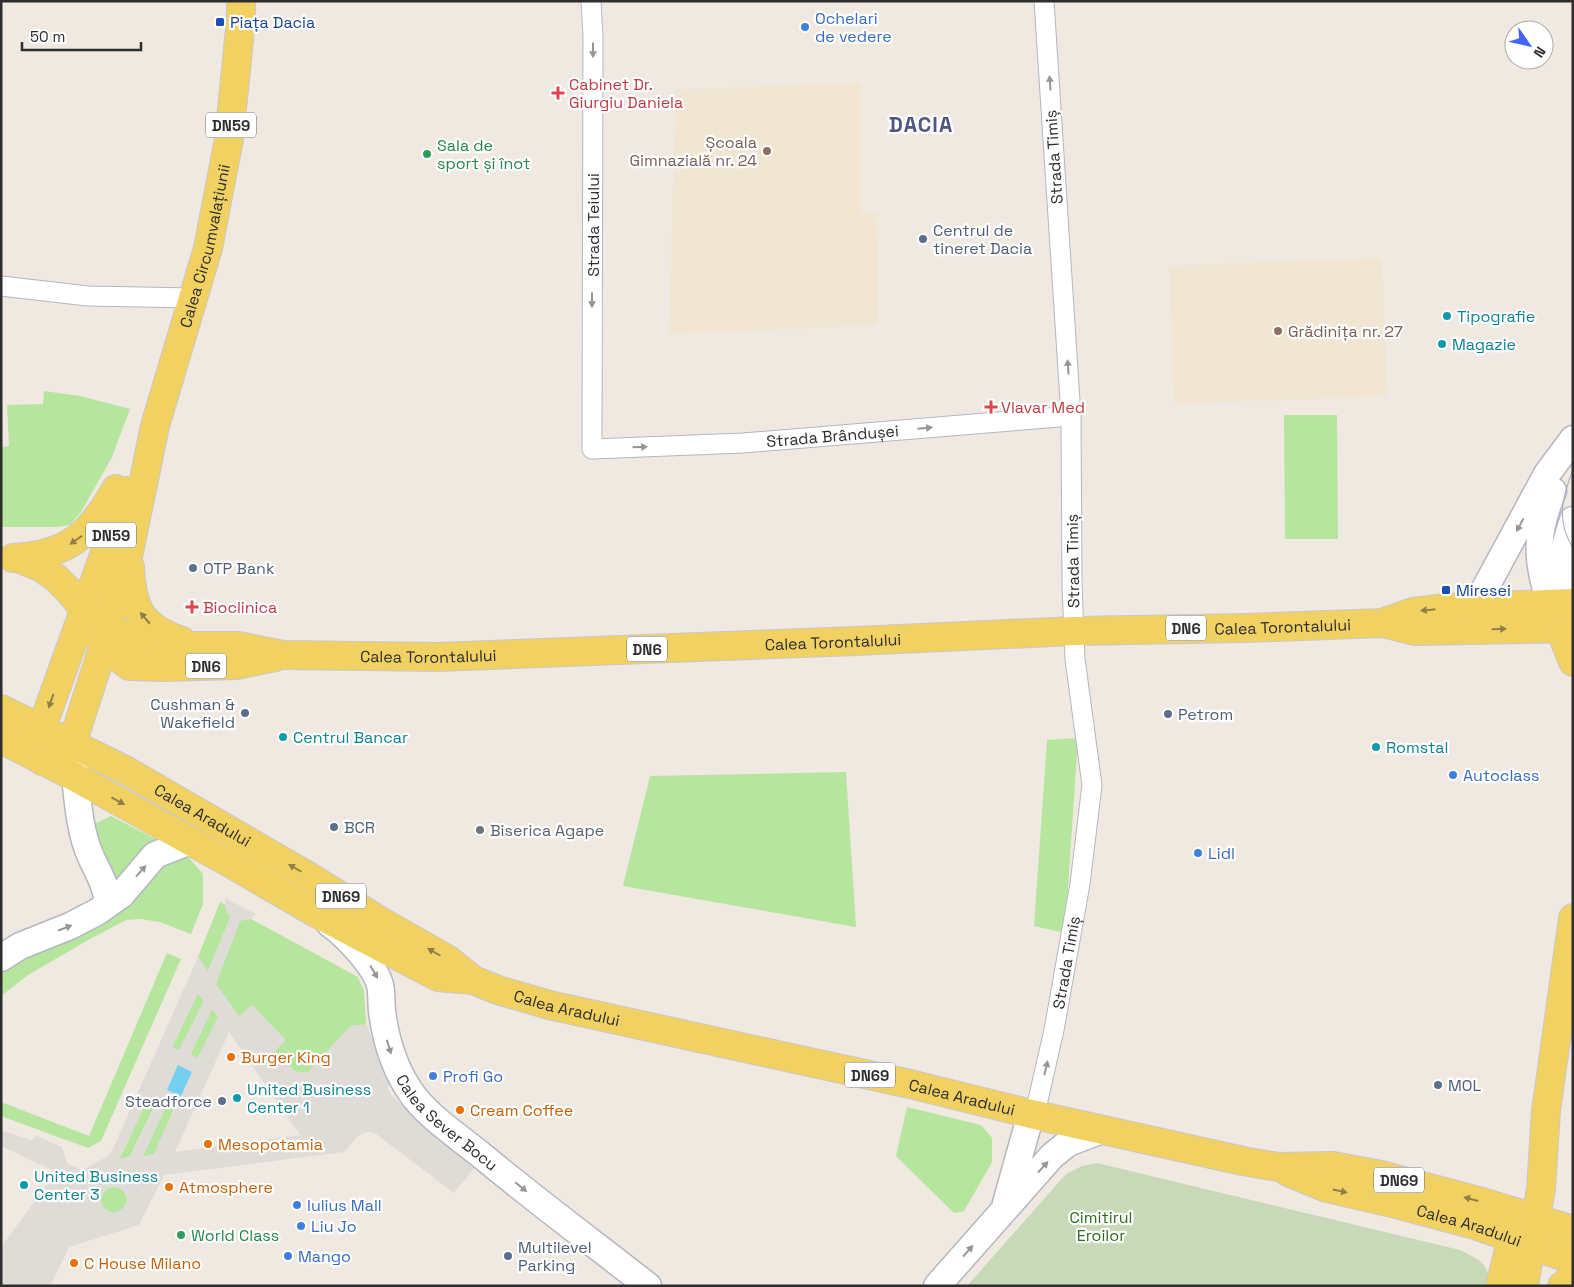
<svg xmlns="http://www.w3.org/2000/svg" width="1574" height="1287" viewBox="0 0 1574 1287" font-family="'Space Grotesk',sans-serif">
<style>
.education{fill:#f0e6d1}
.green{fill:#b6e59e}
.cemetery{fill:#c8d9b8}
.plaza{fill:#dfdcd8;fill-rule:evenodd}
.water{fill:#75cff0}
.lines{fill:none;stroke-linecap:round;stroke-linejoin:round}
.street-casing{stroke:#b4b7c1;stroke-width:21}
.secondary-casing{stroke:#b4b7c1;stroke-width:29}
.primary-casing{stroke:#c9c9c9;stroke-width:30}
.street{stroke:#fff;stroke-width:19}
.secondary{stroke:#fff;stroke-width:26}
.primary{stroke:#f2d163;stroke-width:28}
.tram{stroke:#a3a6b8;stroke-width:1}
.oneway{fill:#969696}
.oneway2{fill:#908048}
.transit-dot{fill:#1a4fb4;stroke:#fff;stroke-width:2}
.shop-dot{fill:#3f7fe0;stroke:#fff;stroke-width:2}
.health-dot{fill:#e0444e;stroke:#fff;stroke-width:2}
.education-dot{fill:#8d6e63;stroke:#fff;stroke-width:2}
.leisure-dot{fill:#2e9e5b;stroke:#fff;stroke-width:2}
.service-dot{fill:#5c6f8a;stroke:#fff;stroke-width:2}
.culture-dot{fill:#0f9aa8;stroke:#fff;stroke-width:2}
.worship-dot{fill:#6b7280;stroke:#fff;stroke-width:2}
.food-dot{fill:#e8710a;stroke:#fff;stroke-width:2}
.labels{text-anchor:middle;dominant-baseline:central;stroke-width:4.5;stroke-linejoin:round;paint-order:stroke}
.shield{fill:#fff;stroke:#6d6d6d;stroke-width:1}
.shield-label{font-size:15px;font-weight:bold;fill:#2e2e2e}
.shop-label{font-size:16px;fill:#366cbe;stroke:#fff;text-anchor:start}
.transit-label{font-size:16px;fill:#164399;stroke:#fff;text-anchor:start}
.health-label{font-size:16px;fill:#be3a42;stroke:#fff;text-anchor:start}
.education-label{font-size:16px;fill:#785e54;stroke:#fff;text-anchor:end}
.leisure-label{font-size:16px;fill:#27864d;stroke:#fff;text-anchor:start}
.street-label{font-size:16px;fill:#2e2e2e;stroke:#fff}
.service-label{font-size:16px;fill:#4e5e75;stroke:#fff;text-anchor:start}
.culture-label{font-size:16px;fill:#0d838f;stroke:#fff;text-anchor:start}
.worship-label{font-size:16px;fill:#5b616d;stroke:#fff;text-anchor:start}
.food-label{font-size:16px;fill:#c56008;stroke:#fff;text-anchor:start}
.park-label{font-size:16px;fill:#2c6e1b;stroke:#fff}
.district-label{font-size:21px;font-weight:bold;letter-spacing:1px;fill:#4d5680;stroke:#fff}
</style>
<rect width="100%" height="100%" fill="#efe9e1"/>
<!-- education -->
<g class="education">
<polygon points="861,83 861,214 877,213 878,325 669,334 676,90"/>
<polygon points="1382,258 1387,396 1174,404 1169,266"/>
</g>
<!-- green -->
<g class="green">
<polygon points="44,391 80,396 130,409 112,457 81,512 70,525 57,527 1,527 1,447 9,446 7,405 43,404"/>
<polygon points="1284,415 1337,415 1338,539 1285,539"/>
<polygon points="1078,738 1065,933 1034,926 1047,740"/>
<polygon points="846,772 856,927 623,886 650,776"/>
<polygon points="111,816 161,842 121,882 113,882 94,841 94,824"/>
<polygon points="171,855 189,858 203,874 203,904 191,934 160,922 141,919 126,920 90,939 28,975 1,996 1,970"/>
<polygon points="220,902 358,977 364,991 366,1024 308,1072 300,1073 295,1071 272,1053 285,1040 239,1017 228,1003 198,957"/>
<polygon points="167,953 181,959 101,1141 88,1148 1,1116 1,1102 89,1136"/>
<polygon points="198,993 204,1001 179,1051 172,1047"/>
<polygon points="212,1009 218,1017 198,1058 190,1055"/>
<polygon points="148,1098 157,1101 130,1156 119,1160"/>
<polygon points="166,1106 174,1109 154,1154 142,1157"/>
<polygon points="907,1107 981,1125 992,1138 992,1162 964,1211 954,1213 896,1156"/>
<circle cx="114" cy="1200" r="13"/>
</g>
<!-- cemetery -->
<path class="cemetery" d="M1097,1163L1460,1250C1476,1258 1493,1264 1487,1286H967L1066,1174L1082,1166Z"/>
<!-- plaza -->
<path class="plaza" d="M225,898L256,914L250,919L240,921L216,984L239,1016L252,1005L286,1040L273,1053L295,1071L300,1073L308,1072L350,1026L366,1024L378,1053L394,1078L388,1088L392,1096L476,1166L454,1193L376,1134L370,1132L361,1134L357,1137L344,1152L164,1175L139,1225L69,1247L50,1286H1V1247L56,1172L1,1146V1121L3,1131L32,1140L37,1136L62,1147L67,1163L82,1170L108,1156L111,1153L198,957L208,971L230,917L226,911ZM198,993L204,1001L179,1050L172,1047ZM212,1009L218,1017L198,1058L190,1054ZM229,1032L300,1135L175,1152ZM148,1098L157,1102L130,1156L119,1159ZM166,1106L174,1109L154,1154L143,1157ZM115,1186L123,1190L126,1194L127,1202L122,1209L114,1213L106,1210L101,1203V1199L104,1191L111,1187Z"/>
<!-- water -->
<polygon class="water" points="178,1065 192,1072 181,1096 167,1090"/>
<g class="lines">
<defs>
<g id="street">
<path id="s1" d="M591,1L593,36L592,449L743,443L1071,416"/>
<polyline points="1,286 88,296 194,298"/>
<path id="s2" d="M1031,1114L1038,1100L1054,1030L1080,884L1092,785L1075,659L1072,584L1071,416L1044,1"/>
</g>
<g id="secondary">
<path d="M1550,603C1536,559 1535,534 1553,491"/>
<path d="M1571,603C1558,570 1562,553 1573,520"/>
<polyline points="1475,607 1547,474 1573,439"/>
<path d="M73,758C77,789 78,829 91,857C97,871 109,889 107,904"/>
<path id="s3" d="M330,924C346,935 375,966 380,985C382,993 381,1002 382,1011C386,1043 395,1072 415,1098C433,1120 459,1137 481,1155C535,1200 592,1242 648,1286"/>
<polyline points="1,958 20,946 70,926 97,912 121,895 155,855 191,841"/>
<polyline points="1006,1203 1031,1114"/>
<polyline points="937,1286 1052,1156 1068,1143 1102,1130"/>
</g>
<g id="primary">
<path d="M13,558C68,555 89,536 116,489"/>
<path id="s4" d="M18,558L42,568L56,578L70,592L84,609L109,629L140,641L163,646H238L283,655L439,657L856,641L1074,631L1246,628L1383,623L1415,631L1573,628"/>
<path d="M130,567C132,609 141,627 182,641"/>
<polyline points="1553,611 1573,662"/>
<polyline points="1385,622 1413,612 1446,608 1573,603"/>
<polyline points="93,631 103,645 129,666 163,667 237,665 275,657"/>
<path id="s5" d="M1,709L125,770L308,876L380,921L447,959L473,980"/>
<path id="s6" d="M1,739L75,777L228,862L316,913L438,977L473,980L498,990L549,1005L910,1084L1031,1114L1243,1161L1278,1167L1333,1166L1381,1175L1482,1202L1573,1230"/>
<polyline points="37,748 41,730 127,491"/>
<path id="s7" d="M42,761C58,760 62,756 72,744L109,629L129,552L155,426L208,248L229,139L241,19V1"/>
<path id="s8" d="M1288,1172L1327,1188L1396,1204L1475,1225L1573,1260"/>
<polyline points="1500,1286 1516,1221"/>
<polyline points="1524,1286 1541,1189 1546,1111 1573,918"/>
<polyline points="1562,1286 1573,1277"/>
</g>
</defs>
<!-- street casing -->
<use href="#street" class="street-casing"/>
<!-- secondary casing -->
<use href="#secondary" class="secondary-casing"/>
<!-- primary casing -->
<use href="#primary" class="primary-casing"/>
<!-- street -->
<use href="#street" class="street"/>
<!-- secondary -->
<use href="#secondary" class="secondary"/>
<!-- primary -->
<use href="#primary" class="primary"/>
<!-- tram -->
<path class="tram" d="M1573,470C1562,498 1556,520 1573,548"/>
</g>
<!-- one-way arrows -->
<defs><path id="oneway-solid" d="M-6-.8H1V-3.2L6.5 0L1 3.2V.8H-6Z" transform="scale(1.25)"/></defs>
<g class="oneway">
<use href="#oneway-solid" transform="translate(593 50) rotate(90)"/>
<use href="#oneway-solid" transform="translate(1050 83) rotate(-94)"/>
<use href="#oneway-solid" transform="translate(592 300) rotate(90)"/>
<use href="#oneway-solid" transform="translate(1068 367) rotate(-94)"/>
<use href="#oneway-solid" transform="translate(925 428) rotate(-5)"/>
<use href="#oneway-solid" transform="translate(640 447) rotate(-2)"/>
<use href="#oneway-solid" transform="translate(1520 525) rotate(118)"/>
<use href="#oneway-solid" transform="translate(141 871) rotate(-48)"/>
<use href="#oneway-solid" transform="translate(65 928) rotate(-21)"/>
<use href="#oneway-solid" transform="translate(374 972) rotate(60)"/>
<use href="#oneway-solid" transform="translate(389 1047) rotate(74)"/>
<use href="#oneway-solid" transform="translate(1046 1068) rotate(-77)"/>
<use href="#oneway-solid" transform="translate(1043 1167) rotate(-48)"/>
<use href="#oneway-solid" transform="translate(521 1187) rotate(39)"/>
<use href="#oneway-solid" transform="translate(968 1251) rotate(-49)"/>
</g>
<g class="oneway2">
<use href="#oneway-solid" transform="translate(76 540) rotate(145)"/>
<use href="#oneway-solid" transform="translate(1428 610) rotate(174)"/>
<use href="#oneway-solid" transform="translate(145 618) rotate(-130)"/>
<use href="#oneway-solid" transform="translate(1499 629) rotate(-2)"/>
<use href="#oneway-solid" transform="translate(51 701) rotate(109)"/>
<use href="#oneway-solid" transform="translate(118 801) rotate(29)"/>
<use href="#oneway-solid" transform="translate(295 868) rotate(-150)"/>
<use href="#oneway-solid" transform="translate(434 952) rotate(-150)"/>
<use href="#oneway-solid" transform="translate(1340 1191) rotate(12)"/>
<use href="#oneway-solid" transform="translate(1471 1199) rotate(-165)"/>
</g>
<!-- markers -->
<g class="transit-dot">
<rect x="215" y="17" width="10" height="10" rx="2.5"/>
<rect x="1441" y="585" width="10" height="10" rx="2.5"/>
</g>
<g class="shop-dot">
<circle cx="805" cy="27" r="5"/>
<circle cx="1453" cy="775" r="5"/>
<circle cx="1198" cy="853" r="5"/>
<circle cx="433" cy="1076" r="5"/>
<circle cx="297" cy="1205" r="5"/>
<circle cx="301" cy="1226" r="5"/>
<circle cx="288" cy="1256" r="5"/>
</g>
<g class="health-dot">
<path d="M555.5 85.5h5v5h5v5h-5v5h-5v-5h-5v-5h5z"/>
<path d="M988.5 399.5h5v5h5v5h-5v5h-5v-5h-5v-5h5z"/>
<path d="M189.5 599.5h5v5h5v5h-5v5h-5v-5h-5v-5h5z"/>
</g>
<g class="education-dot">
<circle cx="767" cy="151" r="5"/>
<circle cx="1278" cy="331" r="5"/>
</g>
<g class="leisure-dot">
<circle cx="427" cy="154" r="5"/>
<circle cx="181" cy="1235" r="5"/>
</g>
<g class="service-dot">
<circle cx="923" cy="239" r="5"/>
<circle cx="193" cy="568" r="5"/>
<circle cx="245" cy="713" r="5"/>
<circle cx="1168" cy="714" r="5"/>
<circle cx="334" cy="827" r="5"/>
<circle cx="1438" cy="1085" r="5"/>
<circle cx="222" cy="1101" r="5"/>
<circle cx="508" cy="1256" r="5"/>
</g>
<g class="culture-dot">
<circle cx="1447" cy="316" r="5"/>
<circle cx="1442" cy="344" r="5"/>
<circle cx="283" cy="737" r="5"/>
<circle cx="1376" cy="747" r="5"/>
<circle cx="237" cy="1098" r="5"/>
<circle cx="24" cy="1185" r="5"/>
</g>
<circle class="worship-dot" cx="480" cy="830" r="5"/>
<g class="food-dot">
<circle cx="231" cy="1057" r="5"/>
<circle cx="460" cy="1110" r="5"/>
<circle cx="208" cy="1144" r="5"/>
<circle cx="169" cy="1187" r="5"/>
<circle cx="74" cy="1263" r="5"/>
</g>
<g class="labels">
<!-- shield labels -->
<g class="shield">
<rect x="206" y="112.5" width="50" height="25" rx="4"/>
<rect x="86" y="522.5" width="50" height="25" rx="4"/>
<rect x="1166" y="615.5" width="40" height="25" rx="4"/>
<rect x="627" y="636.5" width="40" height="25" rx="4"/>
<rect x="186" y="653.5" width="40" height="25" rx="4"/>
<rect x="316" y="883.5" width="50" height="25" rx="4"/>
<rect x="845" y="1062.5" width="50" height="25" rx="4"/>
<rect x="1374" y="1167.5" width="50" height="25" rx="4"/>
</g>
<g class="shield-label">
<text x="231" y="125">DN59</text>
<text x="111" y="535">DN59</text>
<text x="1186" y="628">DN6</text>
<text x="647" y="649">DN6</text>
<text x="206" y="666">DN6</text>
<text x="341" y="896">DN69</text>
<text x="870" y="1075">DN69</text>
<text x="1399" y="1180">DN69</text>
</g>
<!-- shop labels -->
<g class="shop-label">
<text x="815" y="18">Ochelari<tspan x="815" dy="18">de vedere</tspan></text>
<text x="1463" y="775">Autoclass</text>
<text x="1208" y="853">Lidl</text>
<text x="443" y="1076">Profi Go</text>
<text x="307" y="1205">Iulius Mall</text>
<text x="311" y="1226">Liu Jo</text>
<text x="298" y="1256">Mango</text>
</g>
<!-- transit labels -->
<g class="transit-label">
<text x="230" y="22">Piața Dacia</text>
<text x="1456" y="590">Miresei</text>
</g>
<!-- health labels -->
<g class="health-label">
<text x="569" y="84">Cabinet Dr.<tspan x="569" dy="18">Giurgiu Daniela</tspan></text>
<text x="1001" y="407">Vlavar Med</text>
<text x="203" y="607">Bioclinica</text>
</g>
<!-- education labels -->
<g class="education-label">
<text x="757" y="142">Școala<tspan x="757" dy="18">Gimnazială nr. 24</tspan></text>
<text x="1288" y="331" text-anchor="start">Grădinița nr. 27</text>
</g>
<!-- leisure labels -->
<g class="leisure-label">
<text x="437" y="145">Sala de<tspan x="437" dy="18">sport și înot</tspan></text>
<text x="191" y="1235">World Class</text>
</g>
<!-- street labels -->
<g class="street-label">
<text transform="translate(1054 157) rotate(-94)">Strada Timiș</text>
<text transform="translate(593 225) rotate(-90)">Strada Teiului</text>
<text stroke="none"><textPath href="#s7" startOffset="552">Calea Circumvalațiunii</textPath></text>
<text stroke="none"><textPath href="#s1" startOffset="689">Strada Brândușei</textPath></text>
<text transform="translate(1073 561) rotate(-91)">Strada Timiș</text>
<text stroke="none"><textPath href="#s4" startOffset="1295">Calea Torontalului</textPath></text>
<text stroke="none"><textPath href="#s4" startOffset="845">Calea Torontalului</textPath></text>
<text stroke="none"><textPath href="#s4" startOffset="440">Calea Torontalului</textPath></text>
<text stroke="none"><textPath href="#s5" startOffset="228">Calea Aradului</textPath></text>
<text stroke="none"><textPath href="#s2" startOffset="156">Strada Timiș</textPath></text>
<text stroke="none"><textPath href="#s6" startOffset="631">Calea Aradului</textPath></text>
<text stroke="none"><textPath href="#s6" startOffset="1036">Calea Aradului</textPath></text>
<text stroke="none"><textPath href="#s3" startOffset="240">Calea Sever Bocu</textPath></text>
<text stroke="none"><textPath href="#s8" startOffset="189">Calea Aradului</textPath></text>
</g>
<!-- service labels -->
<g class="service-label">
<text x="933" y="230">Centrul de<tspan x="933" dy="18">tineret Dacia</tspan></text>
<text x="203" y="568">OTP Bank</text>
<text x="235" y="704" text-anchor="end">Cushman &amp;<tspan x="235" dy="18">Wakefield</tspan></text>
<text x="1178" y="714">Petrom</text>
<text x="344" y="827">BCR</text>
<text x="1448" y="1085">MOL</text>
<text x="212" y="1101" text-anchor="end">Steadforce</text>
<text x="518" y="1247">Multilevel<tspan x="518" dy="18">Parking</tspan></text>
</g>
<!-- culture labels -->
<g class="culture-label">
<text x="1457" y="316">Tipografie</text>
<text x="1452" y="344">Magazie</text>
<text x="293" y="737">Centrul Bancar</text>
<text x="1386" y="747">Romstal</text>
<text x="247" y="1089">United Business<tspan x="247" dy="18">Center 1</tspan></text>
<text x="34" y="1176">United Business<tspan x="34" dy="18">Center 3</tspan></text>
</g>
<!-- worship labels -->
<g class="worship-label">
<text x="490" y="830">Biserica Agape</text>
</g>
<!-- food labels -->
<g class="food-label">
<text x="241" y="1057">Burger King</text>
<text x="470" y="1110">Cream Coffee</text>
<text x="218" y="1144">Mesopotamia</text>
<text x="179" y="1187">Atmosphere</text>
<text x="84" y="1263">C House Milano</text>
</g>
<!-- park labels -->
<g class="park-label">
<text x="1101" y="1217">Cimitirul<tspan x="1101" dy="18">Eroilor</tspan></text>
</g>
<!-- district labels -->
<g class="district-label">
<text x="921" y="124">DACIA</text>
</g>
</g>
<!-- border -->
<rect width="1574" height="1287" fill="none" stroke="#2e2e2e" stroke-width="5"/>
<!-- north arrow -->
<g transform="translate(1529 45) rotate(124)"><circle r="24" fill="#ffffff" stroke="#ababab"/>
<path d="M0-4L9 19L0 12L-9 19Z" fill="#4264fb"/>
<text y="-8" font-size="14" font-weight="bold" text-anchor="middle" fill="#2e2e2e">N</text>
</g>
<!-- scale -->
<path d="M22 42v8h119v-8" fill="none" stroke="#2e2e2e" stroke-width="2.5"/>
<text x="30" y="42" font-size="15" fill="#2e2e2e" stroke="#ffffff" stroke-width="4" paint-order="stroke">50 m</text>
</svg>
